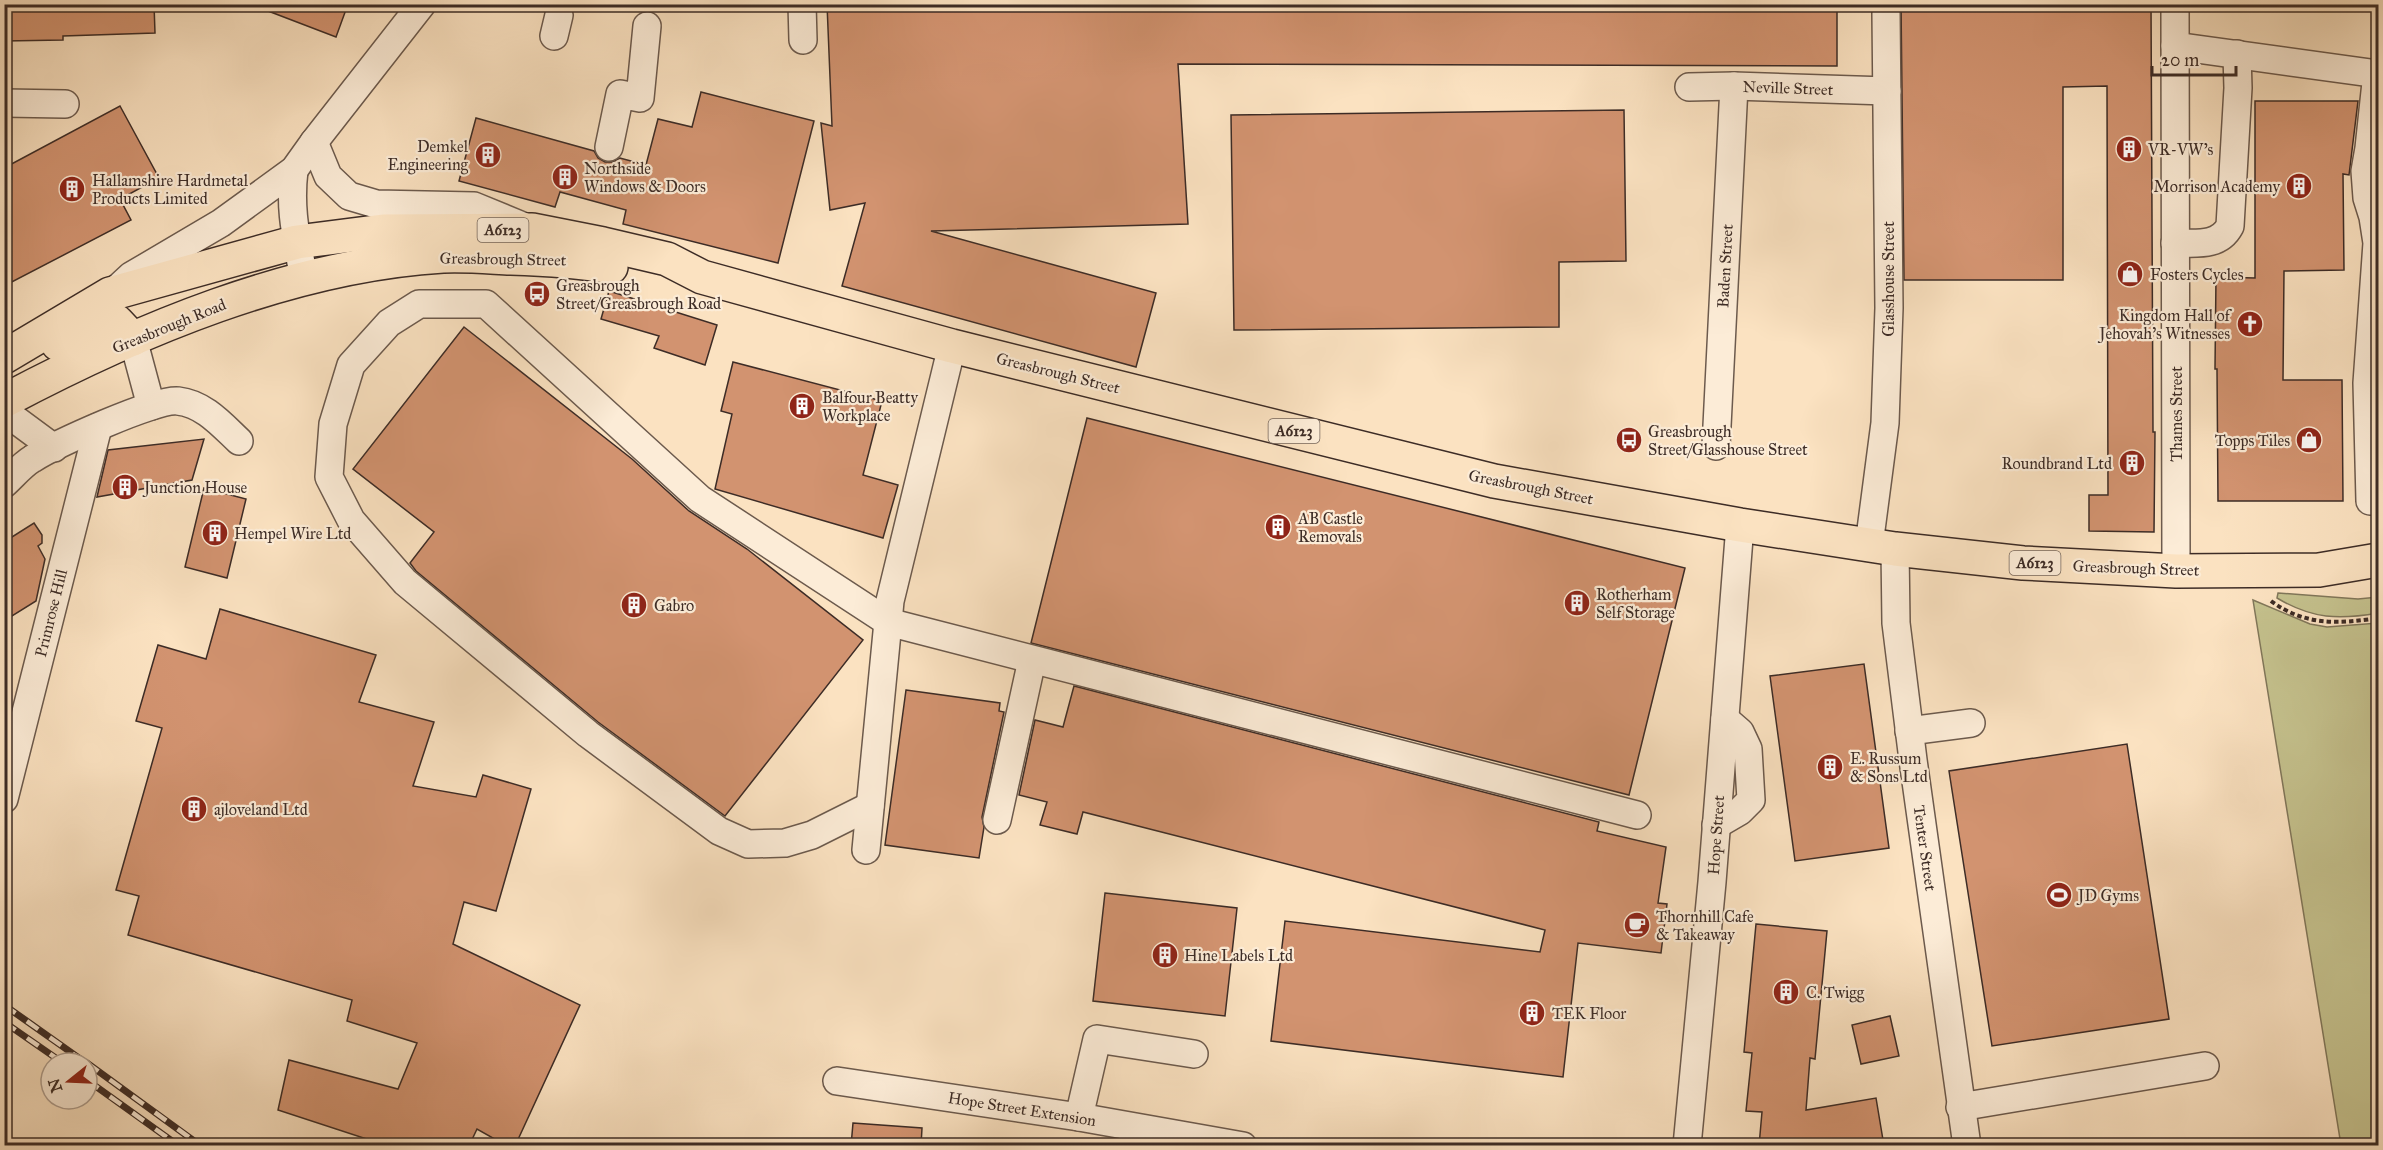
<svg xmlns="http://www.w3.org/2000/svg" width="2383" height="1150" viewBox="0 0 2383 1150" font-family="'IM FELL Great Primer',serif">
<style>
.green{fill:#c5c28e;stroke:#81775a;stroke-width:1.5}
.building{fill:#d29370;stroke:#3d2c26;stroke-width:1.5}
.lines{fill:none;stroke-linecap:round;stroke-linejoin:round}
.minor-casing{stroke:#6c5a4d;stroke-width:30}
.major-casing{stroke:#3d2c26;stroke-width:36}
.path{stroke:#3d2c26;stroke-width:4;stroke-dasharray:4.5 3;stroke-linecap:butt}
.minor{stroke:#fcecd7;stroke-width:27}
.major{stroke:#fbe2c1;stroke-width:33}
.rail-casing{stroke:#3d2c26;stroke-width:7}
.rail{stroke:#fcecd7;stroke-width:4.5;stroke-dasharray:14;stroke-linecap:butt}
.labels{text-anchor:middle;dominant-baseline:central;stroke-width:4.5;stroke-linejoin:round;paint-order:stroke}
.shield{fill:#fcecd7;stroke:#76665b;stroke-width:1.5}
.shield-label{font-size:15px;font-weight:bold;fill:#3d2c26}
.street-label{font-size:16px;fill:#3d2c26;stroke:#fcecd7}
.poi-label{font-size:16px;fill:#3d2c26;stroke:#fcecd7;text-anchor:start}
</style>
<rect width="100%" height="100%" fill="#fbe2c1"/>
<filter id="stains"><feTurbulence type="fractalNoise" baseFrequency=".00333" numOctaves="4"/><feColorMatrix values="0 0 0 0 .2 0 0 0 0 .09 0 0 0 0 .02 0 0 0 .5 -.17"/></filter>
<radialGradient id="worn" r=".72"><stop offset=".6" stop-color="#630" stop-opacity="0"/><stop offset="1" stop-color="#630" stop-opacity=".3"/></radialGradient>
<!-- green -->
<g class="green">
<path d="M2278,593L2358,599L2378,597V613C2339,620 2312,619 2277,598Z"/>
<polygon points="2253,600 2310,624 2327,627 2378,623 2378,1145 2341,1145"/>
</g>
<!-- building -->
<g class="building">
<polygon points="4,4 154,4 155,33 63,36 63,40 4,41"/>
<polygon points="256,4 348,4 336,37 255,6"/>
<polygon points="827,4 1837,4 1837,66 1178,64 1188,224 931,231 1156,293 1136,367 842,286 865,203 830,210 821,123 832,126"/>
<polygon points="1901,4 2151,4 2153,432 2155,432 2154,532 2089,531 2089,495 2108,495 2107,86 2063,87 2063,280 1904,280"/>
<polygon points="701,92 814,121 778,263 623,224 626,210 560,192 555,207 459,181 476,118 594,151 598,158 605,162 613,162 620,158 646,165 658,119 692,127"/>
<polygon points="2255,101 2358,101 2349,175 2343,174 2344,270 2284,271 2283,380 2342,380 2343,501 2218,501 2217,369 2215,369 2216,277 2255,278"/>
<polygon points="120,106 159,178 120,199 131,220 4,286 4,168"/>
<polygon points="1624,110 1626,261 1559,262 1559,327 1234,330 1231,115"/>
<polygon points="609,291 717,325 705,365 654,348 659,336 601,319"/>
<polygon points="464,327 632,459 689,511 747,549 863,640 725,816 598,722 416,571 410,563 434,532 353,469"/>
<polygon points="733,362 882,401 863,475 898,485 883,538 715,489 732,414 721,411"/>
<polygon points="1087,418 1685,568 1629,795 1031,643"/>
<polygon points="204,439 192,480 97,497 108,450"/>
<polygon points="204,488 246,499 227,578 185,567"/>
<polygon points="34,523 42,535 42,543 38,546 45,559 36,601 4,621 4,542"/>
<polygon points="220,609 376,655 359,702 434,722 413,786 476,797 483,775 531,789 496,911 464,902 453,944 580,1005 515,1146 507,1146 477,1129 469,1146 388,1146 278,1110 289,1060 398,1089 417,1043 347,1021 352,1000 128,935 139,896 116,890 162,728 136,721 158,645 206,659"/>
<polygon points="1864,664 1889,848 1795,861 1770,676"/>
<polygon points="1074,686 1599,822 1597,831 1666,847 1658,903 1667,904 1661,953 1578,943 1563,1077 1271,1041 1285,921 1540,952 1545,930 1083,812 1077,834 1040,825 1047,802 1019,795 1035,720 1063,727"/>
<polygon points="906,690 1000,703 999,711 1004,712 982,817 984,827 979,858 885,845"/>
<polygon points="2127,744 2169,1019 1992,1046 1949,771"/>
<polygon points="1105,893 1237,908 1225,1016 1093,1001"/>
<polygon points="1756,924 1827,931 1815,1059 1810,1058 1806,1110 1876,1098 1884,1146 1759,1146 1762,1112 1746,1111 1752,1053 1744,1052"/>
<polygon points="1890,1016 1899,1056 1861,1064 1852,1025"/>
<polygon points="853,1123 922,1128 921,1146 851,1146"/>
</g>
<g class="lines">
<defs>
<g id="minor">
<polyline points="802,4 803,40"/>
<polyline points="2175,4 2176,571"/>
<polyline points="554,36 559,15"/>
<polyline points="2175,46 2378,74"/>
<polyline points="1689,87 1734,86 1887,91"/>
<polyline points="4,103 65,104"/>
<polyline points="314,142 328,176 349,196 376,204 474,206 525,227"/>
<polyline points="609,147 620,94 640,98 647,26"/>
<path d="M294,170C289,212 297,239 304,279"/>
<path d="M2175,243C2196,243 2219,247 2230,226L2238,88L2237,54"/>
<polyline points="118,288 131,276 221,223 294,170 314,142 422,4"/>
<polyline points="133,339 151,406"/>
<polyline points="4,411 54,448"/>
<polyline points="1716,446 1734,86"/>
<path d="M4,484C13,476 22,465 32,459C54,445 156,398 178,401C204,404 221,424 239,441"/>
<polyline points="2370,501 2367,383 2377,243 2373,217 2367,198 2365,171 2369,148 2377,73"/>
<polyline points="1869,545 1885,423 1889,308 1886,13"/>
<polyline points="1895,549 1896,623 1913,760 1967,1146"/>
<polyline points="1909,731 1971,723"/>
<polyline points="4,799 98,427"/>
<polyline points="870,806 812,835 785,843 748,844 719,831 588,734 405,582 351,520 329,477 333,424 351,365 389,323 419,304 486,304 700,499 888,622 1637,815"/>
<polyline points="997,820 1032,660"/>
<polyline points="1716,825 1740,811 1751,800 1748,749 1740,732 1725,719"/>
<polyline points="866,850 890,601 952,346"/>
<polyline points="837,1081 1079,1117 1243,1146"/>
<polyline points="1960,1107 2205,1066"/>
<polyline points="1079,1117 1097,1039 1194,1054"/>
<polyline points="1687,1146 1712,882 1740,525"/>
</g>
<g id="major">
<polyline points="58,344 83,333 117,322 133,339"/>
<polyline points="4,357 110,294 297,242 383,231 532,230 603,244 667,259 702,277 952,346 1494,481 1740,525 1895,549 2023,563 2176,571 2319,570 2378,560"/>
<path d="M4,401C136,331 292,265 443,256C466,255 489,257 511,258C545,259 578,261 611,267"/>
</g>
</defs>
<!-- minor casing -->
<use href="#minor" class="minor-casing"/>
<!-- major casing -->
<use href="#major" class="major-casing"/>
<!-- path -->
<g class="path">
<path d="M2271,601C2305,626 2339,624 2378,618"/>
<polyline points="4,979 9,982 4,989"/>
</g>
<!-- minor -->
<use href="#minor" class="minor"/>
<!-- major -->
<use href="#major" class="major"/>
<defs>
<g id="rail">
<polyline points="4,1005 86,1063"/>
<polyline points="4,1022 63,1063"/>
<polyline points="87,1063 201,1146"/>
<polyline points="87,1080 179,1146"/>
</g>
</defs>
<!-- rail casing -->
<use href="#rail" class="rail-casing"/>
<!-- rail -->
<use href="#rail" class="rail"/>
</g>
<!-- icons -->
<defs>
<symbol id="building-disc" viewBox="-11 -11 22 22"><circle r="9.5" fill="#8f2418" stroke="#fcecd7"/><path d="M-4-6H4V6H1V3H-1V6H-4ZM-2.5-4.3h1.7v1.8h-1.7ZM.8-4.3h1.7v1.8H.8ZM-2.5-1h1.7V.8h-1.7ZM.8-1h1.7V.8H.8Z" fill="#fff"/></symbol>
<symbol id="shop-disc" viewBox="-11 -11 22 22"><circle r="9.5" fill="#8f2418" stroke="#fcecd7"/><path d="M-5-2.5h2.3a2.7 3.5 0 0 1 5.4 0H5L5.5 6h-11ZM-1.5-2.5h3a1.5 2.3 0 0 0-3 0Z" fill="#fff"/></symbol>
<symbol id="bus-disc" viewBox="-11 -11 22 22"><circle r="9.5" fill="#8f2418" stroke="#fcecd7"/><path d="M-5-6H5V4H4V6H2V4H-2V6H-4V4H-5ZM-3.5-4V0h7V-4ZM-3.5 1.2v1.5H-2V1.2ZM2 1.2v1.5H3.5V1.2Z" fill="#fff"/></symbol>
<symbol id="church-disc" viewBox="-11 -11 22 22"><circle r="9.5" fill="#8f2418" stroke="#fcecd7"/><path d="M-1.2-6h2.4v3.5h3.3v2.4h-3.3V6h-2.4V-.1h-3.3v-2.4h3.3Z" fill="#fff"/></symbol>
<symbol id="stadium-disc" viewBox="-11 -11 22 22"><circle r="9.5" fill="#8f2418" stroke="#fcecd7"/><path d="M0-5a6.5 5 0 1 0 0 10a6.5 5 0 1 0 0-10ZM-3.5-1.8h7v3.6h-7Z" fill="#fff"/></symbol>
<symbol id="cafe-disc" viewBox="-11 -11 22 22"><circle r="9.5" fill="#8f2418" stroke="#fcecd7"/><path d="M-5.5-4.5H6V0H3Q3 3.5 0 3.5H-2.5Q-5.5 3.5-5.5 0ZM3-3.2v2h1.7v-2ZM-6 4.5H4V6H-6Z" fill="#fff"/></symbol>
</defs>
<g fill-rule="evenodd">
<use href="#building-disc" x="2114" y="134" width="30" height="30"/>
<use href="#building-disc" x="473" y="140" width="30" height="30"/>
<use href="#building-disc" x="550" y="162" width="30" height="30"/>
<use href="#building-disc" x="2284" y="171" width="30" height="30"/>
<use href="#building-disc" x="57" y="174" width="30" height="30"/>
<use href="#shop-disc" x="2115" y="259" width="30" height="30"/>
<use href="#bus-disc" x="522" y="279" width="30" height="30"/>
<use href="#church-disc" x="2235" y="309" width="30" height="30"/>
<use href="#building-disc" x="787" y="391" width="30" height="30"/>
<use href="#bus-disc" x="1614" y="425" width="30" height="30"/>
<use href="#shop-disc" x="2294" y="425" width="30" height="30"/>
<use href="#building-disc" x="2117" y="448" width="30" height="30"/>
<use href="#building-disc" x="110" y="472" width="30" height="30"/>
<use href="#building-disc" x="1263" y="512" width="30" height="30"/>
<use href="#building-disc" x="200" y="518" width="30" height="30"/>
<use href="#building-disc" x="1562" y="588" width="30" height="30"/>
<use href="#building-disc" x="619" y="590" width="30" height="30"/>
<use href="#building-disc" x="1815" y="752" width="30" height="30"/>
<use href="#building-disc" x="179" y="794" width="30" height="30"/>
<use href="#stadium-disc" x="2044" y="880" width="30" height="30"/>
<use href="#cafe-disc" x="1622" y="910" width="30" height="30"/>
<use href="#building-disc" x="1150" y="940" width="30" height="30"/>
<use href="#building-disc" x="1771" y="977" width="30" height="30"/>
<use href="#building-disc" x="1517" y="998" width="30" height="30"/>
</g>
<g class="labels">
<!-- shield labels -->
<g class="shield">
<rect x="477.5" y="218" width="51" height="24" rx="4.5"/>
<rect x="1268.5" y="419" width="51" height="24" rx="4.5"/>
<rect x="2009.5" y="551" width="51" height="24" rx="4.5"/>
</g>
<g class="shield-label">
<text x="503" y="230">A6123</text>
<text x="1294" y="431">A6123</text>
<text x="2035" y="563">A6123</text>
</g>
<!-- street labels -->
<g class="street-label">
<text transform="translate(1788 88) rotate(2)">Neville Street</text>
<text transform="translate(503 259) rotate(1)">Greasbrough Street</text>
<text transform="translate(1725 266) rotate(-87)">Baden Street</text>
<text transform="translate(1888 279) rotate(-90)">Glasshouse Street</text>
<text transform="translate(169 326) rotate(-22)">Greasbrough Road</text>
<text transform="translate(1058 373) rotate(14)">Greasbrough Street</text>
<text transform="translate(2176 414) rotate(-90)">Thames Street</text>
<text transform="translate(1531 487) rotate(11)">Greasbrough Street</text>
<text transform="translate(2136 568) rotate(2)">Greasbrough Street</text>
<text transform="translate(51 613) rotate(-76)">Primrose Hill</text>
<text transform="translate(1716 835) rotate(-86)">Hope Street</text>
<text transform="translate(1925 848) rotate(82)">Tenter Street</text>
<text transform="translate(1022 1109) rotate(9)">Hope Street Extension</text>
</g>
<!-- poi labels -->
<g class="poi-label">
<text x="468" y="146" text-anchor="end">Demkel<tspan x="468" dy="18">Engineering</tspan></text>
<text x="2148" y="149">VR-VW's</text>
<text x="584" y="168">Northside<tspan x="584" dy="18">Windows &amp; Doors</tspan></text>
<text x="92" y="180">Hallamshire Hardmetal<tspan x="92" dy="18">Products Limited</tspan></text>
<text x="2280" y="186" text-anchor="end">Morrison Academy</text>
<text x="2150" y="274">Fosters Cycles</text>
<text x="556" y="285">Greasbrough<tspan x="556" dy="18">Street/Greasbrough Road</tspan></text>
<text x="2230" y="315" text-anchor="end">Kingdom Hall of<tspan x="2230" dy="18">Jehovah's Witnesses</tspan></text>
<text x="822" y="397">Balfour Beatty<tspan x="822" dy="18">Workplace</tspan></text>
<text x="1648" y="431">Greasbrough<tspan x="1648" dy="18">Street/Glasshouse Street</tspan></text>
<text x="2290" y="440" text-anchor="end">Topps Tiles</text>
<text x="2112" y="463" text-anchor="end">Roundbrand Ltd</text>
<text x="144" y="487">Junction House</text>
<text x="1298" y="518">AB Castle<tspan x="1298" dy="18">Removals</tspan></text>
<text x="234" y="533">Hempel Wire Ltd</text>
<text x="1596" y="594">Rotherham<tspan x="1596" dy="18">Self Storage</tspan></text>
<text x="654" y="605">Gabro</text>
<text x="1850" y="758">E. Russum<tspan x="1850" dy="18">&amp; Sons Ltd</tspan></text>
<text x="214" y="809">ajloveland Ltd</text>
<text x="2078" y="895">JD Gyms</text>
<text x="1656" y="916">Thornhill Cafe<tspan x="1656" dy="18">&amp; Takeaway</tspan></text>
<text x="1184" y="955">Hine Labels Ltd</text>
<text x="1806" y="992">C. Twigg</text>
<text x="1552" y="1013">TEK Floor</text>
</g>
</g>
<!-- margin -->
<rect width="2383" height="1150" fill="none" stroke="#fbe2c1" stroke-width="24"/>
<rect x="6" y="6" width="2371" height="1138" fill="none" stroke="#3d2c26" stroke-width="3"/>
<rect x="12" y="12" width="2359" height="1126" fill="none" stroke="#3d2c26" stroke-width="1.5"/>
<!-- north arrow -->
<g transform="translate(69 1081) rotate(252)"><circle r="28" fill="#fcecd7" stroke="#b09f90" stroke-width="1.5"/>
<path d="M0-4.5L10 22L0 15L-10 22Z" fill="#8f2418"/>
<text y="-9" font-size="16" font-weight="bold" text-anchor="middle" fill="#3d2c26">N</text>
</g>
<!-- scale -->
<path d="M2152 66v9h84v-9" fill="none" stroke="#3d2c26" stroke-width="3"/>
<text x="2161" y="66" font-size="18" fill="#3d2c26" stroke="#fcecd7" stroke-width="4.5" paint-order="stroke">20 m</text>
<rect width="100%" height="100%" filter="url(#stains)"/>
<rect width="100%" height="100%" fill="url(#worn)"/>
</svg>
